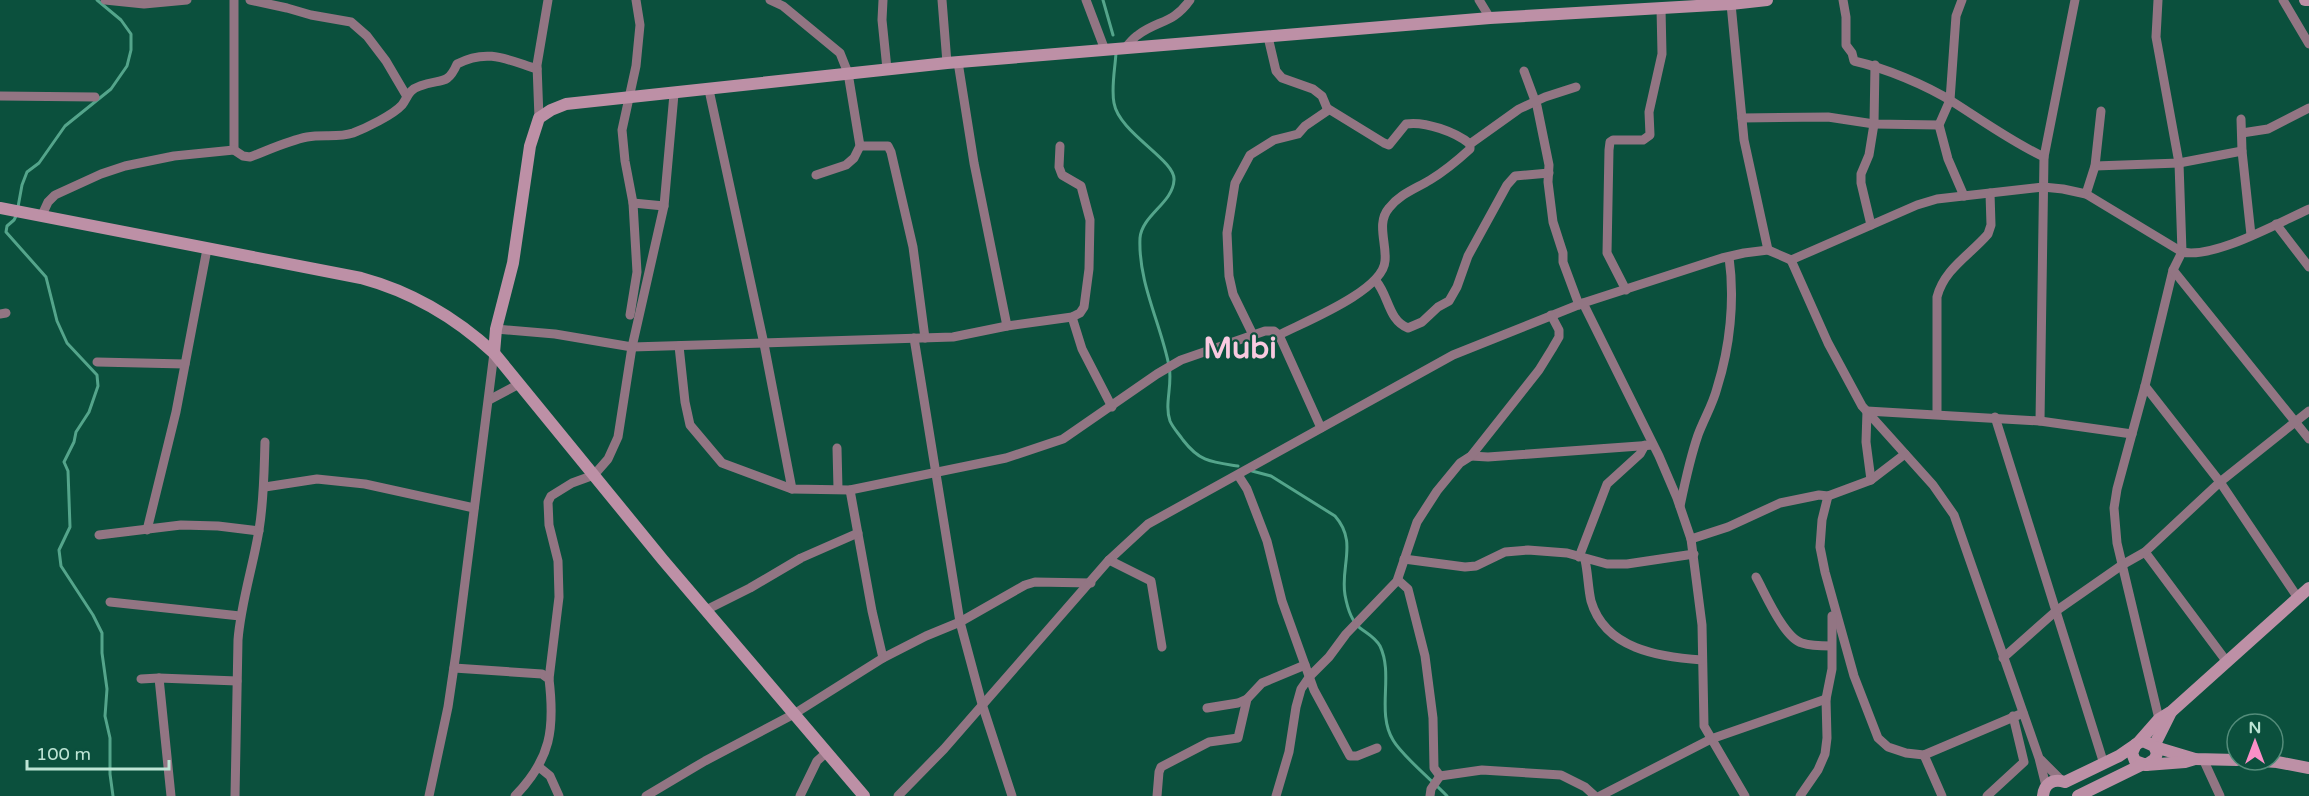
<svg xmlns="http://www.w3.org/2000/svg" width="2309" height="796" viewBox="0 0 2309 796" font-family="'Varela Round',sans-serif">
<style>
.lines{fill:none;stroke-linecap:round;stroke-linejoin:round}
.stream{stroke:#54a58b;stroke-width:3}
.street{stroke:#927583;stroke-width:9}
.secondary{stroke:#bd90a6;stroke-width:12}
.labels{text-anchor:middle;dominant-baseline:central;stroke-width:4.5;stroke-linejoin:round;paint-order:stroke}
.town-label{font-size:30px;font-weight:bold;fill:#f9cae0;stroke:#0b503d}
</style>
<rect width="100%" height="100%" fill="#0b503d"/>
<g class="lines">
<!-- stream -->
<g class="stream">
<polyline points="1103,0 1113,35"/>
<path d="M1116,53C1115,69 1111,88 1114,103C1119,133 1176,160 1174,180C1173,203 1142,215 1140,238C1138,283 1161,324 1169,366C1173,384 1164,404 1170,421C1173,428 1179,434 1183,440C1200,462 1211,462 1238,466"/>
<polyline points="18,207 22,185 27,172 39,163 65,126 111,89 127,66 131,50 131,34 121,20 97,0"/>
<polyline points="17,214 14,220 7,226 6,232 46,277 57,321 67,343 97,375 98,386 89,412 76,432 74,442 64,462 68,471 70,527 59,550 61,566 93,615 102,633 102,653 107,689 105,716 110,738 110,774 113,796"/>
<path d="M1252,471L1271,476L1335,516C1358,542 1340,566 1345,595C1347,606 1351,621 1360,628C1368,634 1375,637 1380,646C1394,675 1376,712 1393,740C1402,756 1434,782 1447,796"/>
</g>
<!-- street -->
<g class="street">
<polyline points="105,0 144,4 187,0"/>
<polyline points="250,0 287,8 311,15 351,22 367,36 386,61 406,95"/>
<polyline points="770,0 783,6 840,53 848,73 860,146 854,158 846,165 816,175"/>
<polyline points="883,0 882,20 887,69"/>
<polyline points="942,0 947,63"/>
<polyline points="1086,0 1105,50"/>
<polyline points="1479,0 1490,18"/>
<path d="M1843,0L1846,17V45L1852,53L1854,61C1885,68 1926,85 1953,102C1983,121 2012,142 2044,157"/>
<polyline points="1962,0 1956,16 1950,100 1939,125 1948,159 1964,196"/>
<polyline points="2158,0 2156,37 2179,163 2182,252 2173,270 2145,386 2117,489 2114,508 2117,543 2159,719"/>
<polyline points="2283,0 2309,44"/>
<polyline points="1731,4 1744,140 1768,250"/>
<path d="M1268,37L1276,71L1282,78L1313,89L1322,96L1327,108L1384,143L1389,145L1406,124C1425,121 1456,132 1470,144"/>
<path d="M1125,48C1129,44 1133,38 1138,35C1158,20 1173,24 1190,0"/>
<polyline points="958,62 974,163 1007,326"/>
<polyline points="1524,71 1537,106 1549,165 1548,182 1553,222 1563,253 1563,262 1579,305"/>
<polyline points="709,90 764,344 792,489"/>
<polyline points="0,96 95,97"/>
<polyline points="539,118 537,65 548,0"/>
<polyline points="1742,118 1828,117 1874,124 1939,125"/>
<polyline points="2241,119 2242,151 2251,235"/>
<polyline points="2242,133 2268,129 2309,108"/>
<polyline points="860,146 888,146 891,152 913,247 925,338"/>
<polyline points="234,150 234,0"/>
<polyline points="2095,166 2179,163 2242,151"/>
<polyline points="2086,194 2095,166 2101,111"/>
<polyline points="633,203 664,206"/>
<path d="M42,215L48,202L55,195L101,174L125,166L174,156L234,150L243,156L250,157C269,150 287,141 307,137C323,134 338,138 353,133C366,128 393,115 402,105C408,97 408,90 420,86C440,78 447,87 457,64C488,48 508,60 537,69"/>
<polyline points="2276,224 2309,267"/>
<polyline points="1871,225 1861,183 1861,174 1869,155 1874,124 1875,65"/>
<polyline points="1791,260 1828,343 1862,406 1933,485 1954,515 2039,758 2046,786"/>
<polyline points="2173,270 2309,439"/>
<path d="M1376,281C1389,296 1388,320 1408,328L1422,322L1438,307L1449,301L1457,287L1468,256L1507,185L1515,176L1549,173"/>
<polyline points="1626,290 1607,253 1609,150 1610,142 1613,140 1643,140 1650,135 1649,112 1662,54 1661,8"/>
<polyline points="1583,303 1659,456 1677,498 1691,539 1702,625 1704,726 1745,796"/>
<polyline points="0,314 6,313"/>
<polyline points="630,315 637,272 633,203 625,161 622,130 636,66 640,25 636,0"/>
<polyline points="1072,317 1082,349 1112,407"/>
<polyline points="496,329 555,334 632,347 953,337 1007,326 1072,317 1080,313 1084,307 1089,269 1090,220 1081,186 1062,175 1059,167 1060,146"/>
<polyline points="1253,335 1233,294 1229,276 1227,233 1235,183 1250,155 1274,140 1298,134 1305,126 1327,111 1327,108"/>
<path d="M1279,335C1304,322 1383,291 1385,261C1387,244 1376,223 1389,208C1400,194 1415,189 1430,180C1445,171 1458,160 1470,149V144L1519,109L1545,97L1576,87"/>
<polyline points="914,338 960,622 982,704 1012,796"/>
<polyline points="679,346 685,402 690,425 722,463 792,489 850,490 1006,458 1063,439 1157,374 1181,360 1265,331 1274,331 1279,335 1321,428"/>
<polyline points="97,362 185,364"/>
<polyline points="2145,386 2220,482 2298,598"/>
<polyline points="489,400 519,384"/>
<path d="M1937,414V297C1944,269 1970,255 1988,234L1991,225L1990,193"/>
<polyline points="1995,417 2104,764"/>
<polyline points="2040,421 2044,157 2075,0"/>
<polyline points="837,448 838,489"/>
<polyline points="1471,456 1488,457 1653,445"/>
<polyline points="1238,475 1247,489 1267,541 1282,601 1314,690 1350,756 1357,756 1377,748"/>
<polyline points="1871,480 1866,442 1867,411 2040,421 2132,434"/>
<polyline points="265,487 317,479 365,484 474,508"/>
<polyline points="850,490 872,611 883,658"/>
<polyline points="1828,496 1822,520 1820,547 1825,572 1854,676 1878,738 1888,747 1906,753 1924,755 2023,713"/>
<path d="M1680,506C1685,482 1690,458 1698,435C1704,419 1713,404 1717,388C1730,347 1735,300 1729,257"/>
<polyline points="147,530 176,412 207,249"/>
<polyline points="99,535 181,525 218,526 259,531"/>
<polyline points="1691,539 1728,527 1780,503 1819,495 1828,496 1871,480 1905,454"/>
<polyline points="2145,552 2227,662"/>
<polyline points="1579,557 1607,484 1640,454 1645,445"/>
<polyline points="1404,559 1465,567 1476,566 1505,552 1528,550 1567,553 1607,564 1627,564 1694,554"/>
<polyline points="1109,560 1151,581 1162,647"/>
<path d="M1585,560C1588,573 1588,588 1591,601C1605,649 1659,657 1702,660"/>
<path d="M1756,577C1765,593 1784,638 1802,643C1811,646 1822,646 1831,646"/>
<polyline points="1398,580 1408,589 1425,656 1433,718 1434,768 1440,776 1482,770 1561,775 1585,787 1595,796"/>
<polyline points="110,602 240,616"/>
<polyline points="706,610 750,588 801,558 858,533"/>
<polyline points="2003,658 2056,611 2122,565 2145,552 2220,482 2309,411"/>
<path d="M454,668L542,674L549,679C555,729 551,759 515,796"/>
<polyline points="159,678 171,796"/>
<polyline points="141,679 159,678 237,681"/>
<polyline points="549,679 559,597 558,561 549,525 548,502 551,496 572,483 594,475 608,459 618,437 632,347 664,206 674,94"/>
<polyline points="1207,708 1238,703 1247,699 1262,683 1305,665"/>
<polyline points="1924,755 1942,796"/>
<polyline points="2203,759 2220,796"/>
<polyline points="2041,760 2061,780"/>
<polyline points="539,767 550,776 559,796"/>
<path d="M235,796L238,640C241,602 253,567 259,530C264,500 264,472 265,442"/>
<polyline points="429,796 448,707 456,653 494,353"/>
<polyline points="646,796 705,761 794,714 883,658 926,636 960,622 1025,585 1035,582 1091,583"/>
<polyline points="800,796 817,761 827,752"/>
<path d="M898,796L944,749L1109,560L1148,524L1453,355L1583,303L1722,258L1744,253L1768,250L1791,260L1917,205L1937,199L2043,187L2063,189L2086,194L2182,252C2214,259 2278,223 2309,209"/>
<polyline points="1157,796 1159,772 1161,767 1209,742 1238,738 1247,699"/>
<polyline points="1276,796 1289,752 1296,707 1301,689 1310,676 1329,657 1346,634 1397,581 1417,522 1437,491 1460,463 1471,456 1539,370 1552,349 1559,337 1559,330 1551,315"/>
<polyline points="1430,796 1431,789 1440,776"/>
<polyline points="1600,796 1711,739 1826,699"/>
<polyline points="1800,796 1818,770 1825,754 1827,738 1826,699 1832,669 1832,616"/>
<polyline points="1987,796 2024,762 2013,716"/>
</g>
<!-- secondary -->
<g class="secondary">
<polyline points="2305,0 2309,0"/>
<path d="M0,208L361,278C413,292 455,317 494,353L663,560L864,796"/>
<polyline points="494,353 496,329 513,263 530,146 539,118 551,110 566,104 947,63 1490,18 1731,4 1767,0"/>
<polyline points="2137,744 2159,719 2172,711 2309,588"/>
<polyline points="2154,746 2143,741 2136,744 2132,753 2135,761 2146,765 2155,759 2157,753 2154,746 2171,712"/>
<polyline points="2155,747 2195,759 2237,760"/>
<polyline points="2248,760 2277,762 2309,768"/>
<polyline points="2146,765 2185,762 2195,759"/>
<path d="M2043,796C2044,784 2053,778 2065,782L2119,756L2135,745"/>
<polyline points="2078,796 2141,765"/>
</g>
</g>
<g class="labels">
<!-- town labels -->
<g class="town-label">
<text x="1240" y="348">Mubi</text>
</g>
</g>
<!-- north arrow -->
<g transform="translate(2255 742)"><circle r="28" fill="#0b503d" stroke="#538c7a" stroke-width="1.5"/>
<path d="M0-4.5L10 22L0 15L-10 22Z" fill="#fa8fc7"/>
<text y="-9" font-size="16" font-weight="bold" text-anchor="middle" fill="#bee5d5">N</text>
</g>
<!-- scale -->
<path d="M27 760v9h142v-9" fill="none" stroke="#bee5d5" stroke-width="3"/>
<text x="36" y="760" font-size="18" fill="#bee5d5" stroke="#0b503d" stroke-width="4.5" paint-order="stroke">100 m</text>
</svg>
